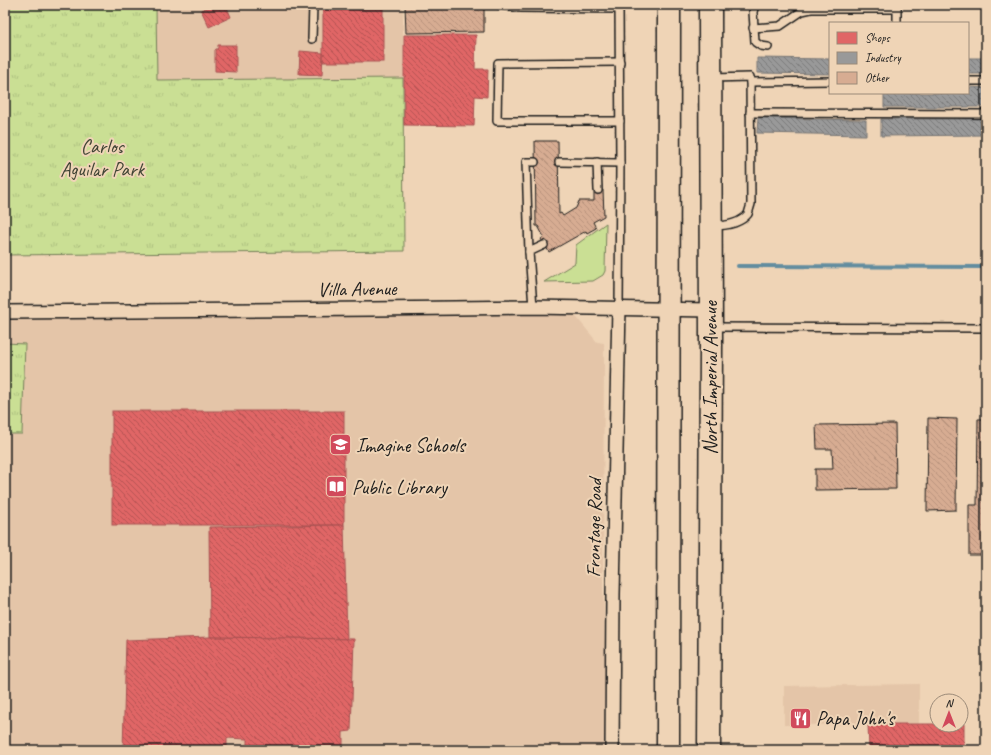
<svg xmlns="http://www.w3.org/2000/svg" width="991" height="755" viewBox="0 0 991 755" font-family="Caveat,sans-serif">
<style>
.built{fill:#e4c5a8}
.green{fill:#cadf94;stroke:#737e58}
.park{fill:url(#park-tufts);stroke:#737e58}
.shops{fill:url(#shops-back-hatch);stroke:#a55050}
.industry{fill:url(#industry-back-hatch);stroke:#747474}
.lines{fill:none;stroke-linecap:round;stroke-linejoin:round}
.stream{stroke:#648d9f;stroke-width:4}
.building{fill:url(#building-back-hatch);stroke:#1c1c1c}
.lane-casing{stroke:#1c1c1c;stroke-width:10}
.street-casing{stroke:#1c1c1c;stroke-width:16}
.highway-casing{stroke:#1c1c1c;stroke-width:25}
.lane{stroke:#efd4b6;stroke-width:7}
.street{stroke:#efd4b6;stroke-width:13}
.highway{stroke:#efd4b6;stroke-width:22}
.labels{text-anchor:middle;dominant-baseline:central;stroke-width:4;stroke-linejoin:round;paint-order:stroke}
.park-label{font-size:20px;fill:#3f4334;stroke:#efd4b6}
.street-label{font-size:20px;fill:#1c1c1c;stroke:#efd4b6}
.poi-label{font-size:20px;fill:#1c1c1c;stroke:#efd4b6;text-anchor:start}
</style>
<defs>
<pattern id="park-tufts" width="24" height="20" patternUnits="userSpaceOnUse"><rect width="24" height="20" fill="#cadf94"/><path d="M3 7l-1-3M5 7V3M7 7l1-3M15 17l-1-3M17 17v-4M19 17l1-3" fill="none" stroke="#adbf7f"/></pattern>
<pattern id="shops-back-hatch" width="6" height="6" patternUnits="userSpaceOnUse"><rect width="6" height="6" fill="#e06666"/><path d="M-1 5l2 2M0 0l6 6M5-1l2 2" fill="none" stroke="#b55353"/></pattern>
<pattern id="industry-back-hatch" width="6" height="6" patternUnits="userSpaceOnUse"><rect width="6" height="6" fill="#999"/><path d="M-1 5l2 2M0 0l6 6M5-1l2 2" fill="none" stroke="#7c7c7c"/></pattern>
<pattern id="building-back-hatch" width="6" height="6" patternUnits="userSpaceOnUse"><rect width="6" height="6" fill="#d7ac92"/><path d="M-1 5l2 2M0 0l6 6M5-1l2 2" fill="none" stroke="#b8937d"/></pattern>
</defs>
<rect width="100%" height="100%" fill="#efd4b6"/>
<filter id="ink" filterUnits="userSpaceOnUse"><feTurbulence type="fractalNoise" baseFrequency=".025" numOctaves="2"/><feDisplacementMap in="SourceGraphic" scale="8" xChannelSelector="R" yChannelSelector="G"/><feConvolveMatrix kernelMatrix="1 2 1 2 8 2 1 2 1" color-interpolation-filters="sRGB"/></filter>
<g filter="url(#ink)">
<!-- built -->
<g class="built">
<polygon points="156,5 403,5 403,78 156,80"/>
<polygon points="568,307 597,342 604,343 603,581 608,750 5,750 5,317"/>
<polygon points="919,684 919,724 784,725 784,686"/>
</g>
<!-- green -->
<polygon class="green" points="606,223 605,271 603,275 593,281 544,282 575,263 576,245"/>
<!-- park -->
<g class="park">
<polygon points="5,5 156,5 157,80 403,78 404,251 5,255"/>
<polygon points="5,343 25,344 22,434 5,434"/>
</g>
<!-- shops -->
<g class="shops">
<polygon points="214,5 226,5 231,17 209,27 201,10"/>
<rect x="323" y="8" width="60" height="54"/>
<polygon points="404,35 476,35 475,69 488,69 487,97 475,96 474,126 404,125"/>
<polygon points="218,45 236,45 236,72 215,71 215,50 218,48"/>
<polygon points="300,51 323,53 322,75 299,74"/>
<rect x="112" y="411" width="232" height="114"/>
<polygon points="344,525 347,639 210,637 209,527"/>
<polygon points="210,637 354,639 351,731 343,732 343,750 247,750 247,739 227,738 227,750 123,750 126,640"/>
<polygon points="868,724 964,724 964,750 869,750"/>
</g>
<!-- industry -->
<g class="industry">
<polygon points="757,58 830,59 830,74 757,73"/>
<rect x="968" y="58" width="18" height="16"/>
<polygon points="968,87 986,88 986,107 884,107 884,93 968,93"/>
<polygon points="758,118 866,120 866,135 757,133"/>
<polygon points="881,119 986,119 986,135 881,136"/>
</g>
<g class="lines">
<!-- stream -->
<polyline class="stream" points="738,266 986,267"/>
</g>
<!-- building -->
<g class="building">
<polygon points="405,5 484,5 484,32 406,33"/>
<polygon points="535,141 558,141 559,214 561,213 563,216 576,208 579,201 594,201 594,190 603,190 604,216 593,222 596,228 587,233 586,231 549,252 541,239 544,237 538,226 536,226"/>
<polygon points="928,418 957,419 956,510 927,511"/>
<polygon points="978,419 986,419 986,555 969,555 969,505 977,505"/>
<polygon points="895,424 896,489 815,490 815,469 833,469 832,449 817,449 816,425"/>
</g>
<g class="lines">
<defs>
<g id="lane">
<polyline points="500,5 518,8 619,9"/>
<polyline points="755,5 753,12 755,42 761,46 768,47"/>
<polyline points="897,5 897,23"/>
<polyline points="753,28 780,26 802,11 811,9 897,9"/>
<polyline points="312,39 313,5"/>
<polyline points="620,62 498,63 497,121 620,121"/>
<path d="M712,78L750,77L751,204C750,207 749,211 748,214C740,224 723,226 712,226"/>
<polyline points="968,81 986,81"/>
<polyline points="750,82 830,81"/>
<polyline points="750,113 986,114"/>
<polyline points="559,162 620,163"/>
<polyline points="597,162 598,190"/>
<polyline points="529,252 544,245"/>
<polyline points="533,307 529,252 526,162 535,162"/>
<polyline points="619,307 620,163 619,5"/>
<polyline points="713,327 986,328"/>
</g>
<g id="street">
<polyline points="5,312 373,309 533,307 710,310"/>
<polyline points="612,750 613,594 619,307"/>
</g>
<g id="highway">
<polyline points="668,750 669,5"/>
<polyline points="709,750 711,344 710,5"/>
</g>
</defs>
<!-- lane casing -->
<use href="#lane" class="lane-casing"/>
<!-- street casing -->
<use href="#street" class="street-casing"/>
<!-- highway casing -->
<use href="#highway" class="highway-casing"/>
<!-- lane -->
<use href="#lane" class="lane"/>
<!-- street -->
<use href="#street" class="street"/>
<!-- highway -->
<use href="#highway" class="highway"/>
</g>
</g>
<!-- icons -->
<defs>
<symbol id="school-square" viewBox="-11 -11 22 22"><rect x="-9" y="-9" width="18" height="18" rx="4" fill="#d1495b" stroke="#efd4b6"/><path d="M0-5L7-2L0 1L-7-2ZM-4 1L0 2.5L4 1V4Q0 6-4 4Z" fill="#fff"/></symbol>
<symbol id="library-square" viewBox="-11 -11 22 22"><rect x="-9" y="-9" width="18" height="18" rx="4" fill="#d1495b" stroke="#efd4b6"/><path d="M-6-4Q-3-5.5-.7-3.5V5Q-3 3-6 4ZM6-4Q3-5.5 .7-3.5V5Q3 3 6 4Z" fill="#fff"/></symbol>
<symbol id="restaurant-square" viewBox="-11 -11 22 22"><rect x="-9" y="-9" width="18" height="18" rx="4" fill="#d1495b" stroke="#efd4b6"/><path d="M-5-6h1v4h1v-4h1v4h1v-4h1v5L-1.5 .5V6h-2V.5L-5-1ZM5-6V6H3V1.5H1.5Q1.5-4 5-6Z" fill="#fff"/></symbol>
</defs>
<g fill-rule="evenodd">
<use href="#school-square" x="328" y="432" width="25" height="25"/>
<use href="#library-square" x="324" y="474" width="25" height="25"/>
<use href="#restaurant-square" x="788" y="706" width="25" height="25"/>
</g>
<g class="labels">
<!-- park labels -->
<g class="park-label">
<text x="102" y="146">Carlos<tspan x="102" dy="23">Aguilar Park</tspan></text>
</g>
<!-- street labels -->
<g class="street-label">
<text transform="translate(357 289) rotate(-1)">Villa Avenue</text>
<text transform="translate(710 378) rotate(-90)">North Imperial Avenue</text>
<text transform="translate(594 528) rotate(-89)">Frontage Road</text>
</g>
<!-- poi labels -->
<g class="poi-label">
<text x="356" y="445">Imagine Schools</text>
<text x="352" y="487">Public Library</text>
<text x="816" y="718">Papa John's</text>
</g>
</g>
<!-- margin -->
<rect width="991" height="755" fill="none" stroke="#efd4b6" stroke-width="20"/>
<rect x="10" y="10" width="971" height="735" fill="none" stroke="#1c1c1c" stroke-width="1.5" filter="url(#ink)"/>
<!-- legend -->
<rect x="829" y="22" width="140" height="72" fill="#efd4b6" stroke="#9b8a78"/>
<rect x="837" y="32" width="20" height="12" fill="#e06666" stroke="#9b8a78"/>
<text x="865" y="42" font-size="12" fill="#1c1c1c">Shops</text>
<rect x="837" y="52" width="20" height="12" fill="#999999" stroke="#9b8a78"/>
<text x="865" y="62" font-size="12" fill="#1c1c1c">Industry</text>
<rect x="837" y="72" width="20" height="12" fill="#d7ac92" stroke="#9b8a78"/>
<text x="865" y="82" font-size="12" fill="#1c1c1c">Other</text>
<!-- north arrow -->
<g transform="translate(949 713)"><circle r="19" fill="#efd4b6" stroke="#9b8a78"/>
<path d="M0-3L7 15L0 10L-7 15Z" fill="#d1495b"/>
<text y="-6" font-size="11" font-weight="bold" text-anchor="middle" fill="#1c1c1c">N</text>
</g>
</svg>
